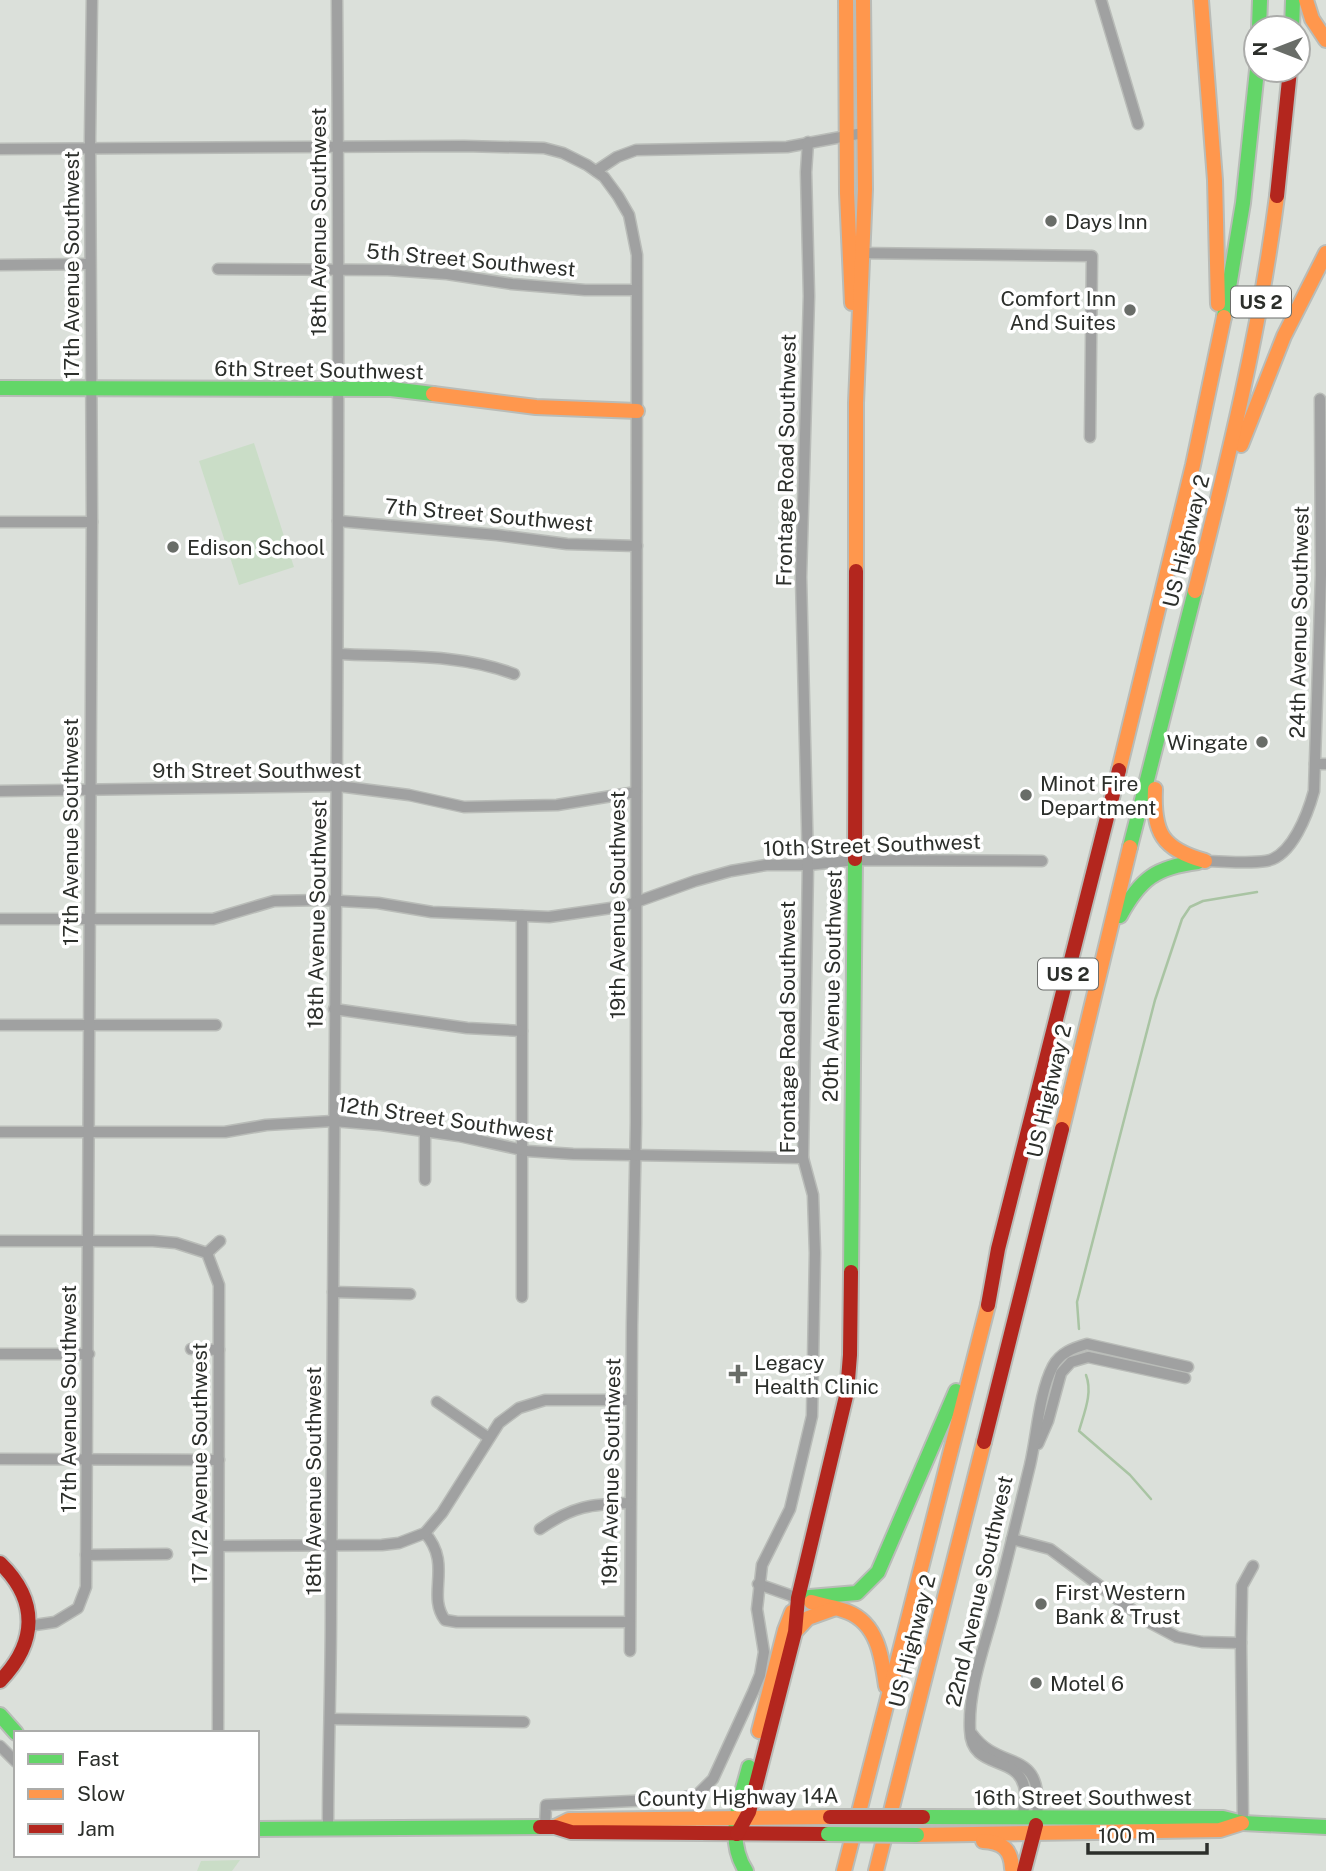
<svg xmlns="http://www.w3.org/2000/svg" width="1326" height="1871" viewBox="0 0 1326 1871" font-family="'Public Sans',sans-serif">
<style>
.green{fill:#caddc7}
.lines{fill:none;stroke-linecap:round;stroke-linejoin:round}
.stream{stroke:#a9c4a3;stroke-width:2.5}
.street-casing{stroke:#b9bcb8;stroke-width:13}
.fast-casing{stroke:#b9bcb8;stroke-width:18}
.slow-casing{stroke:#b9bcb8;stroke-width:18}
.jam-casing{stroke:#b9bcb8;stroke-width:18}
.street{stroke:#a0a1a1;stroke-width:10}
.fast{stroke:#63d668;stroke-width:14}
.slow{stroke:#ff974d;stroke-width:14}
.jam{stroke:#b3261e;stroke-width:14}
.fast-bridge-casing{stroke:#b9bcb8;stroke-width:18;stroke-linecap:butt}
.jam-bridge-casing{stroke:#b9bcb8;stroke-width:18;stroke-linecap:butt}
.fast-bridge{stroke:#63d668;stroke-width:14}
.jam-bridge{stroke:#b3261e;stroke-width:14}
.poi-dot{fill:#696d68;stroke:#fff;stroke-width:2.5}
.labels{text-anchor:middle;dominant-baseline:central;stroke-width:7;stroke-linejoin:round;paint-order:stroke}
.shield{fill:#fff;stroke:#6b6d6b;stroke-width:2}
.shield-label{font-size:19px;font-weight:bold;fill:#2c2f2b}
.poi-label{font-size:21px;fill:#2c2f2b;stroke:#fff;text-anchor:start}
.street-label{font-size:21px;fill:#2c2f2b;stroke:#fff}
</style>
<rect width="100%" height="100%" fill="#dbe0da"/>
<!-- green -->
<g class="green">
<polygon points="254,443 294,567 239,585 199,461"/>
<polygon points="240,1860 232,1871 197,1871 201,1861"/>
</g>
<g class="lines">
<!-- stream -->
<g class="stream">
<polyline points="1079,1329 1077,1302 1155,1000 1182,919 1190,907 1203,901 1257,892"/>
<path d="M1086,1375C1093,1393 1084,1413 1079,1431L1130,1475L1151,1499"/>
</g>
<defs>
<g id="street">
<polyline points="1101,0 1138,124"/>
<polyline points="0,149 464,146 544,148 563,153 587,165 604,177 618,196 629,215 637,255 636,1123 632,1325 630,1651"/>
<polyline points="596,171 617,157 636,150 787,147 863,133"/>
<polyline points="857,253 1092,256 1090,437"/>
<polyline points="0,265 90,264"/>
<polyline points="218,269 388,270 447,274 512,284 585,290 636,290"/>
<polyline points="338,521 497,535 567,544 637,546"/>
<polyline points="0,522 92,522"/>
<path d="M338,654C396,657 460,653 514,674"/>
<polyline points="1315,764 1326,764"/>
<polyline points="0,791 338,786 409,795 464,807 557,805 636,792"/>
<path d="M1205,861C1224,861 1247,864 1266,861C1292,857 1308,813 1314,791L1321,575L1320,399"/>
<polyline points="522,916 522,1297"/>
<polyline points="0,919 213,919 274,901 322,900 378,903 432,912 549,917 625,906 695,881 731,871 766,865 808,865 855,860 1042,861"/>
<polyline points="334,1009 467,1028 522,1031"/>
<polyline points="0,1025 216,1025"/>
<polyline points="425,1131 425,1180"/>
<polyline points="0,1132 225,1132 266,1125 333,1121 381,1125 459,1136 527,1151 573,1154 803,1158"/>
<polyline points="0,1241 153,1241 176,1243 207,1253 219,1285 218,1731"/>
<polyline points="207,1253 220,1241"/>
<polyline points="333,1292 410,1294"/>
<polyline points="191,1349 219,1350"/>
<polyline points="0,1354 89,1354"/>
<polyline points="437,1402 489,1438"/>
<polyline points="1038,1444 1048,1421 1061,1373 1071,1362 1088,1357 1185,1378"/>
<polyline points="0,1459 219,1460"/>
<path d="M540,1529C573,1506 591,1504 630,1503"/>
<path d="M425,1533C453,1565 426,1594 445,1620L457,1622H629"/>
<polyline points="1012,1539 1050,1549 1147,1621 1177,1637 1202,1642 1241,1643"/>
<polyline points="219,1546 382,1545 399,1543 425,1533 442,1513 499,1423 519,1408 545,1400 631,1400"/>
<polyline points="86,1555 167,1554"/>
<polyline points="758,1584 798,1598"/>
<polyline points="28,1626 55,1622 78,1608 86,1587 92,522 90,138 92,0"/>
<polyline points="330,1719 524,1722"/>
<path d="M972,1734C1001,1774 1044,1745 1037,1817"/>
<polyline points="0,1746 16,1762"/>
<path d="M1022,1818C1024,1808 1027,1797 1024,1786C1016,1754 971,1771 970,1730C968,1690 984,1648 994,1610C1007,1562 1018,1514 1030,1465C1037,1435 1039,1393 1053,1366C1060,1353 1073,1348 1087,1344L1188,1367"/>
<polyline points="1243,1823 1241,1643 1242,1586 1253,1566"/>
<polyline points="545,1827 546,1805 675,1799 698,1794 713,1779 753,1692 760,1675 764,1652 757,1609 762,1565 790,1509 812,1416 815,1253 813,1195 803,1158 808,865 801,577 809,296 806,172 808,142"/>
<path d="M328,1829C328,1756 331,1682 331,1608C334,1072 341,536 337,0"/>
</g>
<g id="fast">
<polyline points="1259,28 1260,0"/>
<polyline points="1292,28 1293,0"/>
<polyline points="1224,317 1243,203 1257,70"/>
<polyline points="0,388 391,389 433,394"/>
<polyline points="1130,847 1195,591"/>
<path d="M1120,916C1140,879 1156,867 1198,862"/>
<polyline points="851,1272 855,859"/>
<polyline points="798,1598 857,1593 878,1572 956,1391"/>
<polyline points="0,1715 16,1733"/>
<polyline points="923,1817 1223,1818 1243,1823 1326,1827"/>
<polyline points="257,1829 540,1827"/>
<path d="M746,1871C725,1839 740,1801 749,1767"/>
</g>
<g id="slow">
<polyline points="846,0 847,193 852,303"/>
<polyline points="1201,0 1215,180 1218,304"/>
<polyline points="1306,0 1312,19 1326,40"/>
<polyline points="433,394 536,407 637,411"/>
<polyline points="1241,445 1284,336 1326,253"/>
<polyline points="856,571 856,403 865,189 863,0"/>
<path d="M1195,591C1228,460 1260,330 1277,196"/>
<polyline points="1119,770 1193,465 1224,317"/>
<path d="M1155,789C1153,833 1162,849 1205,861"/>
<polyline points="1062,1129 1130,847"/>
<path d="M811,1602C823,1606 836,1607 848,1612C878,1624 882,1658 886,1686"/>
<polyline points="795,1632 808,1618 833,1609"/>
<polyline points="759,1731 785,1630 792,1612"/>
<polyline points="555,1827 569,1820 830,1817"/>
<polyline points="917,1835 1220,1830 1242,1823"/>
<path d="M983,1841C1002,1842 1011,1849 1012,1868"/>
<polyline points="844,1871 988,1305"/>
<polyline points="876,1871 984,1442"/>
</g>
<g id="jam">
<polyline points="1277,196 1290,70"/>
<polyline points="855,859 856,571"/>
<polyline points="988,1305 998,1249 1119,770"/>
<polyline points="984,1442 1062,1129"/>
<path d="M0,1563C39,1601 37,1643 0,1681"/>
<polyline points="540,1827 555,1827 571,1832 828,1834"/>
<polyline points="737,1834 749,1812 795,1632 798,1598 847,1392 850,1355 851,1272"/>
<polyline points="1024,1871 1036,1825"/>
</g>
</defs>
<!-- street casing -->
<use href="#street" class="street-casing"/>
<!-- fast casing -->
<use href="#fast" class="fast-casing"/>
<!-- slow casing -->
<use href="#slow" class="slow-casing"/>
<!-- jam casing -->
<use href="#jam" class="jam-casing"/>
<!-- street -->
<use href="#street" class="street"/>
<!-- fast -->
<use href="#fast" class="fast"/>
<!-- slow -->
<use href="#slow" class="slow"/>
<!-- jam -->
<use href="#jam" class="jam"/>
<defs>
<polyline id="fast-bridge" points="828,1834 917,1835"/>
<polyline id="jam-bridge" points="830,1817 923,1817"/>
</defs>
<!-- fast-bridge casing -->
<use href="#fast-bridge" class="fast-bridge-casing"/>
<!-- jam-bridge casing -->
<use href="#jam-bridge" class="jam-bridge-casing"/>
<!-- fast-bridge -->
<use href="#fast-bridge" class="fast-bridge"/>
<!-- jam-bridge -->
<use href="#jam-bridge" class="jam-bridge"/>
</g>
<!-- markers -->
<g class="poi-dot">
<circle cx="1051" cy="221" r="7"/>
<circle cx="1130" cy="310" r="7"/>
<circle cx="173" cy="547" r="7"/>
<circle cx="1262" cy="742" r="7"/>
<circle cx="1026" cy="795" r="7"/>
<path d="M734.5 1363.5h7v7h7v7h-7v7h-7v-7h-7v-7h7z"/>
<circle cx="1041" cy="1604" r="7"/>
<circle cx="1036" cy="1683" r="7"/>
</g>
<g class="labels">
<!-- shield labels -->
<g class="shield">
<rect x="1231" y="286.5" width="60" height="31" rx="5"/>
<rect x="1038" y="958.5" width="60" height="31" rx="5"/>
</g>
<g class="shield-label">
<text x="1261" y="302">US 2</text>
<text x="1068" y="974">US 2</text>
</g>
<!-- poi labels -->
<g class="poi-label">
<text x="1065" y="221">Days Inn</text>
<text x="1116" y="298" text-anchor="end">Comfort Inn<tspan x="1116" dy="24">And Suites</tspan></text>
<text x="187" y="547">Edison School</text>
<text x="1248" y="742" text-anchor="end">Wingate</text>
<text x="1040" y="783">Minot Fire<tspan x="1040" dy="24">Department</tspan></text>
<text x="754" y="1362">Legacy<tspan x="754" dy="24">Health Clinic</tspan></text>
<text x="1055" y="1592">First Western<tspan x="1055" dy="24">Bank &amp; Trust</tspan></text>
<text x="1050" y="1683">Motel 6</text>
</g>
<!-- street labels -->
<g class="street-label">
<text transform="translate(318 222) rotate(-90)">18th Avenue Southwest</text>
<text transform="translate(471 260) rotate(5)">5th Street Southwest</text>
<text transform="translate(71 265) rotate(-90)">17th Avenue Southwest</text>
<text transform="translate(319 370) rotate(1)">6th Street Southwest</text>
<text transform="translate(786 460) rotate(-89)">Frontage Road Southwest</text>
<text transform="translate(489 515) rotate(5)">7th Street Southwest</text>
<text transform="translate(1186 541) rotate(-76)">US Highway 2</text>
<text transform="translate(1299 622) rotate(-89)">24th Avenue Southwest</text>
<text x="257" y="770">9th Street Southwest</text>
<text transform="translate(70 832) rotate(-90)">17th Avenue Southwest</text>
<text transform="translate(872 845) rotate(-2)">10th Street Southwest</text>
<text transform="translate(617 905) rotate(-90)">19th Avenue Southwest</text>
<text transform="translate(317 914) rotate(-89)">18th Avenue Southwest</text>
<text transform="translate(832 986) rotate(-89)">20th Avenue Southwest</text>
<text transform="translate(787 1027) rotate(-90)">Frontage Road Southwest</text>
<text transform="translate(1049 1091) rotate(-77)">US Highway 2</text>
<text transform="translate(446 1119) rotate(8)">12th Street Southwest</text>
<text transform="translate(68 1399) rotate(-90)">17th Avenue Southwest</text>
<text transform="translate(199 1463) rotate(-90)">17 1/2 Avenue Southwest</text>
<text transform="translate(611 1472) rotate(-89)">19th Avenue Southwest</text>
<text transform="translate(313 1481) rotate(-90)">18th Avenue Southwest</text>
<text transform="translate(979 1591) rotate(-77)">22nd Avenue Southwest</text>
<text transform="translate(912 1641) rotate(-76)">US Highway 2</text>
<text transform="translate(738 1797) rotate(-1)">County Highway 14A</text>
<text x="1083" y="1797">16th Street Southwest</text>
</g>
</g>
<!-- legend -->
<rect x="14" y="1731" width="245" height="126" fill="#ffffff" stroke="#abacaa" stroke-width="2"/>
<rect x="28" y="1754" width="35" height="10" fill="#63d668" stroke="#abacaa" stroke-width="2"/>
<text x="77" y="1766" font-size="21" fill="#2c2f2b">Fast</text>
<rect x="28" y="1789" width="35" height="10" fill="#ff974d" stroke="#abacaa" stroke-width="2"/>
<text x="77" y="1801" font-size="21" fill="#2c2f2b">Slow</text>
<rect x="28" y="1824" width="35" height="10" fill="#b3261e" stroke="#abacaa" stroke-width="2"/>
<text x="77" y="1836" font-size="21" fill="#2c2f2b">Jam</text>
<!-- north arrow -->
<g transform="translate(1277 49) rotate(270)"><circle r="33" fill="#ffffff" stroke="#abacaa" stroke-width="2"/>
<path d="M0-5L12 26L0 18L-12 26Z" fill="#696d68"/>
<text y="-10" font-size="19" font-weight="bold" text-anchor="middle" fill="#2c2f2b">N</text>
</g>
<!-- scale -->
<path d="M1088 1843v10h119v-10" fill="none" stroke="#2c2f2b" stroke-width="3.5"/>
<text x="1098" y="1843" font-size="21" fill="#2c2f2b" stroke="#ffffff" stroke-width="5" paint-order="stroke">100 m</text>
</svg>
